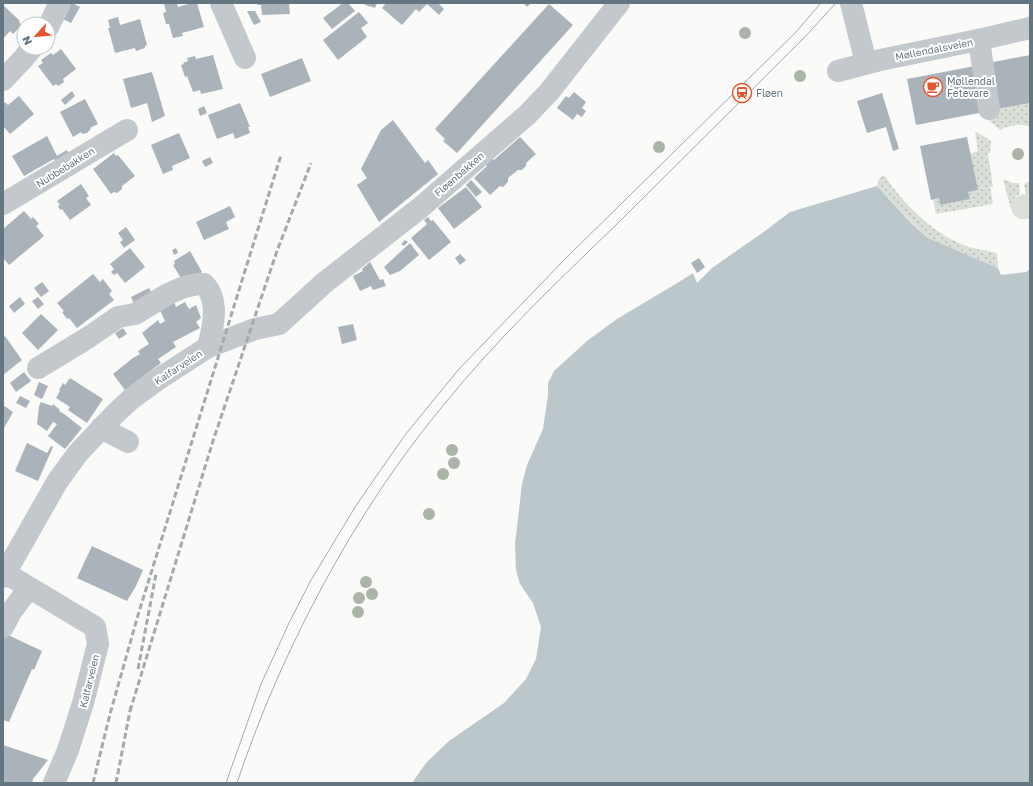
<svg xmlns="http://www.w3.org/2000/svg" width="1033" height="786" viewBox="0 0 1033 786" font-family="'Golos Text',sans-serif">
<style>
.grass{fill:url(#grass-dots)}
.green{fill:#dadfd7}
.water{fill:#bbc7cb}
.building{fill:#aab3b9}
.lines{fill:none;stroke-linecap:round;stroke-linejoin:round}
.minor{stroke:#c3c8cc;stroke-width:22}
.tram{stroke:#a2aab0;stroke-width:1}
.rail{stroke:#a2aab0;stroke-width:3;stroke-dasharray:6 3;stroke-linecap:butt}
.tree{fill:#aab4a7}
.labels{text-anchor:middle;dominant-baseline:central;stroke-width:4;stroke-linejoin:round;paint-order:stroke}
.street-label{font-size:10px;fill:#657683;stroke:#fff}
.poi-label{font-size:10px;fill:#657683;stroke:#fff;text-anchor:start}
</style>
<defs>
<pattern id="grass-dots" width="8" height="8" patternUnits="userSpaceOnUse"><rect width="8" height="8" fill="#dadfd7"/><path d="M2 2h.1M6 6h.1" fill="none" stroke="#b4b9b4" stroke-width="1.8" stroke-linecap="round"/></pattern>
</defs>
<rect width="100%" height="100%" fill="#fafaf8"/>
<!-- grass -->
<g class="grass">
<path d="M1030,103V127C1019,123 1011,125 1000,130L987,119L984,112Z"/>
<polygon points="975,131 991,141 990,153 988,153 993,187 990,187 993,204 936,214 933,199 939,198 940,205 969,199 968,192 978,190 970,154 978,151"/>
<path d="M884,175C904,204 928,229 961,244C972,249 985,250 997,253L998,268L928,238L912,223L877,186L879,179Z"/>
<path d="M1003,179L1013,183H1019L1020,194C1013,197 1011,202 1011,209Z"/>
<polygon points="1030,181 1030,195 1026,194 1024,184"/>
</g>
<!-- green -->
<path class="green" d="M1023,194L1030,195V218C1016,224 1006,209 1014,198Z"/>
<!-- water -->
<polygon class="water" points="877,186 912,224 928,238 998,268 1001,275 1026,272 1030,269 1030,783 412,783 426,763 449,741 504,703 526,679 536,659 541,627 533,603 520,584 516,570 515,544 522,484 527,465 543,429 548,395 548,383 554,371 587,341 617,319 679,282 693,273 697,283 712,268 765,231 790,212"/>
<!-- building -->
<g class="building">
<polygon points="66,3 72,3 80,7 71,23 59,17"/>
<polygon points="164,3 177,3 178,7 192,3 197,3 204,27 182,33 183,36 173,38 169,24 166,24 163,13 166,12"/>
<polygon points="257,3 289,3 290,14 262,15 261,5 258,5"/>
<polygon points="343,3 348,3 355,11 332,29 323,18"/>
<polygon points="366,3 377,3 375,8 365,5"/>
<polygon points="386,3 438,3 444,9 439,15 427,4 419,12 416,9 402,25 382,8"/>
<polygon points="523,3 531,3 527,7"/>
<polygon points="549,4 573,25 457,153 443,141 445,139 435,129"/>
<polygon points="3,5 20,21 19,22 22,25 13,34 10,31 3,39"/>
<polygon points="247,11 255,11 261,22 254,25"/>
<polygon points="359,12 368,23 361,28 367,37 338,60 323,40"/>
<polygon points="118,17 120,25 140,19 147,45 145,46 145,48 136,51 135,48 115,53 108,28 110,28 108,20"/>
<polygon points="61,49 76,69 63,79 64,82 58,86 56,84 53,86 38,66 43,63 41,60 51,53 53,55"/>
<polygon points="213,55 223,89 201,94 200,90 193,92 187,76 185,77 181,65 184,64 183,63 188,61 187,58 195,56 196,59"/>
<polygon points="1030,55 1030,103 997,109 988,63"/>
<polygon points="302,58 311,81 270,97 261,74"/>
<polygon points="975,66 984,112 916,125 907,79"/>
<polygon points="152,72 165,116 152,122 147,103 131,108 123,79"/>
<polygon points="72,91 75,96 65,105 61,100"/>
<polygon points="574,92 586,102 582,108 586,111 582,117 577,114 573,120 557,108 566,96 569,98"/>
<polygon points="882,93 899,149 893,151 886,127 867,133 857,101"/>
<polygon points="19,96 34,114 10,134 3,126 3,104 5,102 8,105"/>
<polygon points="85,99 98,124 90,128 91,129 87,133 82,134 81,132 73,137 60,112"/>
<polygon points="240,103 250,127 248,127 250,133 235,139 233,133 217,139 208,115"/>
<polygon points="204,106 207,113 200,116 198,109"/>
<polygon points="393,120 425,163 428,160 438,174 379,222 357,185 367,178 361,169 381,130"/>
<polygon points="179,133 190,158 172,166 173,170 163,174 151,145"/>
<polygon points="47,136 57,156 67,150 71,158 58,165 54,159 24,176 12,156"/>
<polygon points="520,137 536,154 526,163 526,166 522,170 518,170 508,178 508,182 503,187 500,186 490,195 474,178 487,166 485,163 491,157 494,160"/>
<polygon points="967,137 978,190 968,192 970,199 940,205 939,198 931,200 920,146"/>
<polygon points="114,153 116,156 118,155 135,176 122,186 122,189 117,193 114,192 111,194 93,169"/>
<polygon points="210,157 213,163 205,167 202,161"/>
<polygon points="471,180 482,192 476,197 466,185"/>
<polygon points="81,184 89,196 86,198 91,205 70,220 62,209 60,210 58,206 60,205 57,201"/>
<polygon points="466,187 482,207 454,229 438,208"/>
<polygon points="230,206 235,217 226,222 229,229 204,240 196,222"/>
<polygon points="24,211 31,219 33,217 39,224 36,226 44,236 9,265 3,258 3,229"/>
<polygon points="428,217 431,221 433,220 451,242 429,260 411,238 427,224 424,220"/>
<polygon points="126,227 135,240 124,248 120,242 123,240 118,233"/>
<polygon points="405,240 408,242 404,246 401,244"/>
<polygon points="410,243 419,255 400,271 390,275 384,267"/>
<polygon points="130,248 145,267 125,283 117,273 114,275 111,272 114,269 110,264"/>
<polygon points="176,248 178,253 174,255 172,250"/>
<polygon points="190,251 202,272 184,283 173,265 175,264 174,261"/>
<polygon points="460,254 466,260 460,265 455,258"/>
<polygon points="699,258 705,267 697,273 691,263"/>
<polygon points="370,262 380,280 383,279 386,286 373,290 371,286 360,291 353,276 363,271 362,269"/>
<polygon points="93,274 100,282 103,279 112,291 109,294 114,300 77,328 69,318 67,319 62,312 64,311 57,303"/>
<polygon points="42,282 49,291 41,297 34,288"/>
<polygon points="149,288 154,298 136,308 131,297"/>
<polygon points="20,297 25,304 14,313 9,306"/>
<polygon points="38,297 44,304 38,309 32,301"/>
<polygon points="174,302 176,307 185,302 189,309 196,305 201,318 196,322 200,328 173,342 176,347 158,359 161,363 125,390 113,374 133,358 140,354 138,351 149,344 142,333 158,320 160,324 165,321 160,310"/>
<polygon points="41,314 58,330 38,350 22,333"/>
<polygon points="353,324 357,340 342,344 338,327"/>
<polygon points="123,328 127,334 119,339 115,333"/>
<polygon points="5,336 22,360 3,375 3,338"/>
<polygon points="24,372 31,381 16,392 10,383"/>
<polygon points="70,378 103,399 87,423 68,410 70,407 56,398 60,391 59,390 63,383 65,385"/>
<polygon points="39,382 48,386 42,399 34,395"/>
<polygon points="20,396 30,401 26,408 16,403"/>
<polygon points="41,402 52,406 53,404 60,410 59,411 64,414 82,428 65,449 48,436 57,424 53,422 47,431 37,424 39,406"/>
<polygon points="3,405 13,412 3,430"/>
<polygon points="27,443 47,453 51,446 53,447 38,481 15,471"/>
<polygon points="92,546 143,570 136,586 127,601 77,578"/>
<polygon points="6,634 42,651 34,670 32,669 9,722 3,720 3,641"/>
<polygon points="3,745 48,760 33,779 32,783 3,783"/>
</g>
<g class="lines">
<!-- minor -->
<g class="minor">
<polyline points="221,3 245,58"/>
<polyline points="851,3 866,63"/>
<polyline points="48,27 60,3"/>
<polyline points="979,40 989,109"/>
<polyline points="838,71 880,60 978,40 1030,28"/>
<polyline points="3,80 23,59 32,48"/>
<polyline points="3,204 127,130"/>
<path d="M38,368L89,337L118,317L135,314L168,294L184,287L198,284H204C220,300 213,328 208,347"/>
<polyline points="101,428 128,442"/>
<polyline points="5,573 95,627 98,644 83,703 68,750 54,783"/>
<polyline points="3,577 57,482 78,453 115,414 131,399 157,380 208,347 255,329 279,324 324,283 420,208 527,115 549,92 619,3"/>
<polyline points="3,627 11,612 29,588"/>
</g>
<!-- tram -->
<g class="tram">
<polyline points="226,783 261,684 289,623 311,580 357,504 405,435 459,369 565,259 795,33 821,3"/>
<path d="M237,783C249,747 263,711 278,677C322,578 377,485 446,402C498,338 558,281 617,224C679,163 740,101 802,40L836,3"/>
</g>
<!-- rail -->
<g class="rail">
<polyline points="138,669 156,574"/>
<polyline points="130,711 213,441 277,251 311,163"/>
<polyline points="93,783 110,714 138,615 281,155"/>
<polyline points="116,783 131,706"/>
</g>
</g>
<!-- trees -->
<g class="tree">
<circle cx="745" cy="33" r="6"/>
<circle cx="800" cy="76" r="6"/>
<circle cx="659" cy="147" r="6"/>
<circle cx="1018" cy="154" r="6"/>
<circle cx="452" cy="450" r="6"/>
<circle cx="454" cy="463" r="6"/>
<circle cx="443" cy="474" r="6"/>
<circle cx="429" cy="514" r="6"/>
<circle cx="366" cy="582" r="6"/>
<circle cx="372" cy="594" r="6"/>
<circle cx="359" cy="598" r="6"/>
<circle cx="358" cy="612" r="6"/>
</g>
<!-- icons -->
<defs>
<symbol id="cafe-ring" viewBox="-11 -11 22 22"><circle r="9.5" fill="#fff" stroke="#e4572e" stroke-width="1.5"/><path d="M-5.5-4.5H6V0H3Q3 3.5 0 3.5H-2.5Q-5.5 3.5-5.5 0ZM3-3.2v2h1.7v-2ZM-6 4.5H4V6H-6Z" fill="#e4572e"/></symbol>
<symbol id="station-ring" viewBox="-11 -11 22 22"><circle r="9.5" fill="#fff" stroke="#e4572e" stroke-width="1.5"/><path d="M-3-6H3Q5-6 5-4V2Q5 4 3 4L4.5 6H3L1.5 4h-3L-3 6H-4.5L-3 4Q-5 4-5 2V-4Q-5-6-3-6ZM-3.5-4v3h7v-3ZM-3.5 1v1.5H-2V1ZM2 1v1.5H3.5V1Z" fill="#e4572e"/></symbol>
</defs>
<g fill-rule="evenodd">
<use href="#cafe-ring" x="922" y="76" width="22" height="22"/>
<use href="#station-ring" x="731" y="82" width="22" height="22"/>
</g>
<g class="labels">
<!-- street labels -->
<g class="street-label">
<text transform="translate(934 49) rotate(-11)">Møllendalsveien</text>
<text transform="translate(65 167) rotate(-32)">Nubbebakken</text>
<text transform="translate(459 174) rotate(-41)">Fløenbakken</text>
<text transform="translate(178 367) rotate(-33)">Kalfarveien</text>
<text transform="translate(89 681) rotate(-76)">Kalfarveien</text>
</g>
<!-- poi labels -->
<g class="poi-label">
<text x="947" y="81">Møllendal<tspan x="947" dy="12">Fetevare</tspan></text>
<text x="756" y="93">Fløen</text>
</g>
</g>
<!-- border -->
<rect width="1033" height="786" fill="none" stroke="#657683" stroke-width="8"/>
<!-- north arrow -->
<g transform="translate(36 36) rotate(243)"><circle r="19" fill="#ffffff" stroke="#c1c8cd"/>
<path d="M0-3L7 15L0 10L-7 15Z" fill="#e4572e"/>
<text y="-6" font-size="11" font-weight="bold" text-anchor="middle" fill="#657683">N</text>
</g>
</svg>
